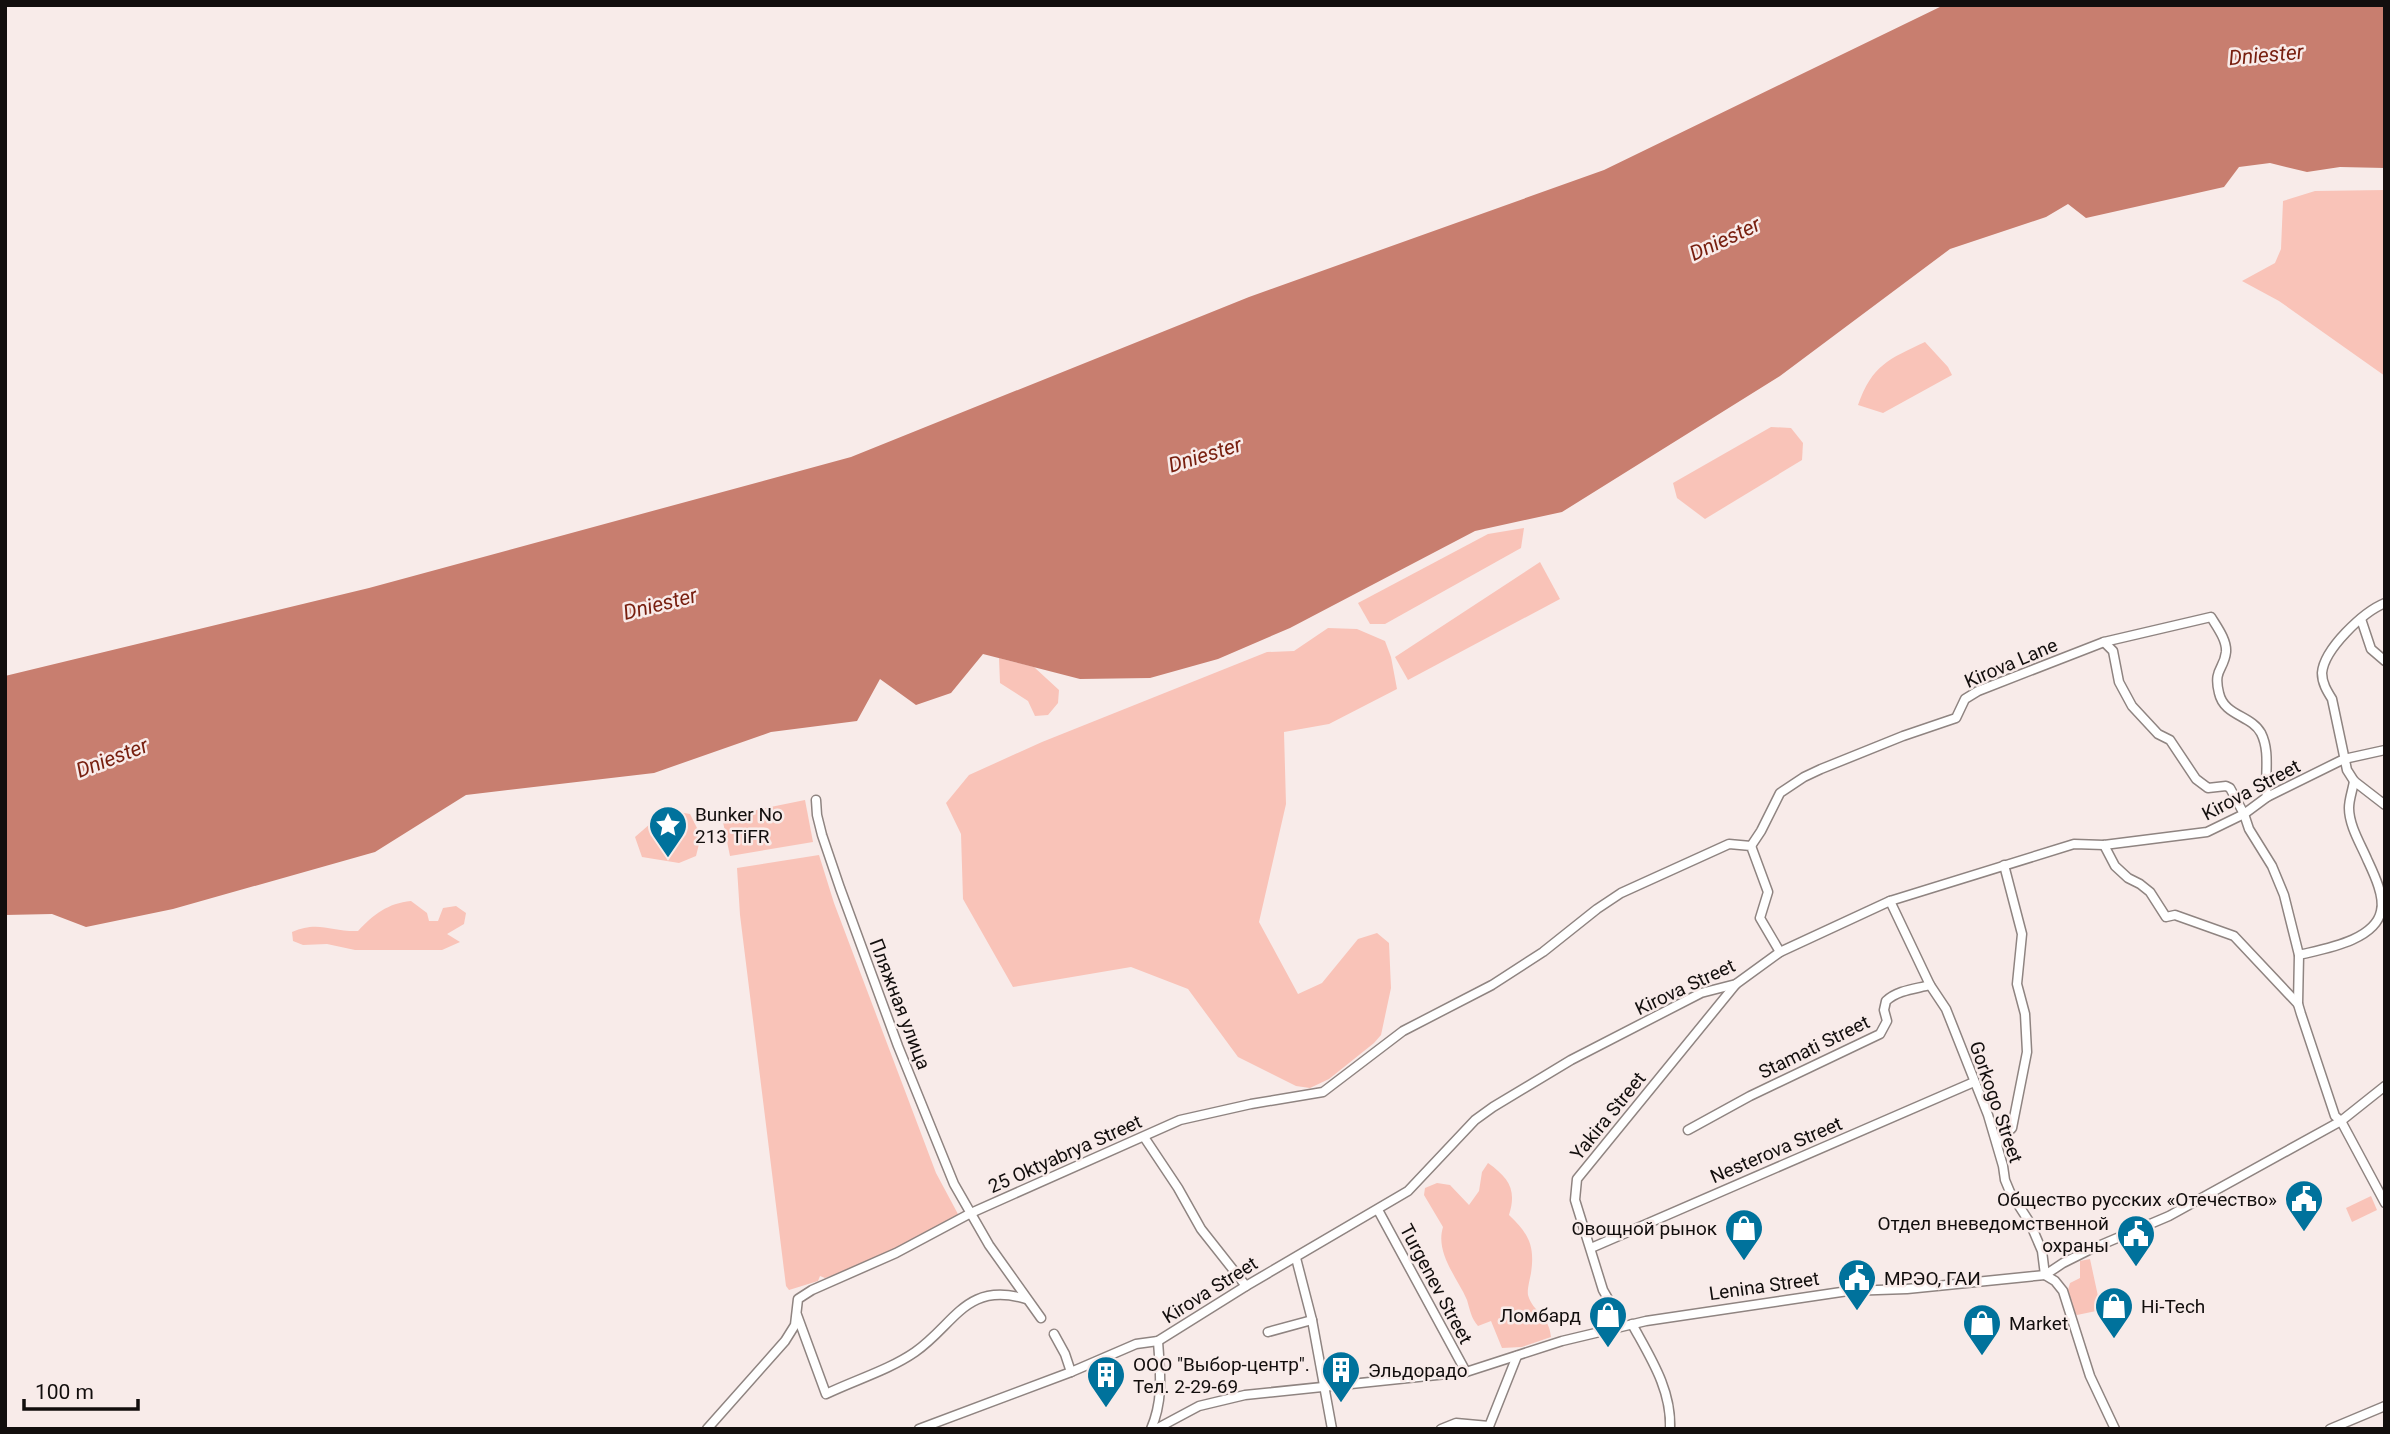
<svg xmlns="http://www.w3.org/2000/svg" width="2390" height="1434" viewBox="0 0 2390 1434" font-family="Roboto,sans-serif">
<style>
.green{fill:#f9c3b8}
.water{fill:#c87e6f}
.lines{fill:none;stroke-linecap:round;stroke-linejoin:round}
.minor-casing{stroke:#8f8481;stroke-width:11}
.minor{stroke:#fff;stroke-width:8}
.labels{text-anchor:middle;dominant-baseline:central;stroke-width:5;stroke-linejoin:round;paint-order:stroke}
.street-label{font-size:19px;fill:#120e0d;stroke:#f8ebe9}
.poi-label{font-size:19px;fill:#120e0d;stroke:#f8ebe9;text-anchor:start}
.water-label{font-size:21px;font-style:italic;fill:#771e0e;stroke:#f8ebe9}
</style>
<rect width="100%" height="100%" fill="#f8ebe9"/>
<!-- green -->
<g class="green">
<polygon points="2385,190 2385,376 2279,301 2242,281 2275,263 2281,249 2283,201 2315,191"/>
<path d="M1925,342L1948,367L1952,375L1883,413L1858,405C1872,365 1889,359 1925,342Z"/>
<polygon points="1771,427 1791,428 1803,443 1802,460 1705,519 1677,498 1673,483"/>
<polygon points="1524,528 1521,548 1385,624 1370,624 1358,603 1488,534"/>
<polygon points="1540,562 1560,599 1408,680 1395,657"/>
<polygon points="1328,628 1357,629 1385,641 1391,657 1397,689 1329,724 1284,732 1286,804 1259,922 1298,994 1322,983 1358,939 1377,933 1389,943 1391,988 1381,1035 1374,1043 1329,1079 1310,1088 1296,1086 1238,1057 1188,989 1131,967 1013,987 963,899 961,834 946,803 969,775 1042,742 1267,652 1294,651"/>
<polygon points="999,658 1034,667 1059,690 1058,703 1048,715 1035,716 1028,701 1000,683"/>
<polygon points="805,800 813,842 730,856 722,817"/>
<polygon points="666,810 690,814 701,836 696,856 679,863 642,857 635,837"/>
<path d="M819,855L834,903L936,1173L959,1216C915,1240 872,1263 825,1278L820,1276L818,1281L789,1290L786,1286L740,915L737,868Z"/>
<path d="M411,901L427,913L429,921H438L443,908L456,906L466,913L464,924L447,934L460,942L442,950H355L327,944L303,945L293,941L292,932C318,920 332,932 358,931C373,915 388,903 411,901Z"/>
<path d="M1488,1163C1509,1178 1517,1190 1509,1215C1529,1234 1535,1246 1531,1273C1530,1279 1527,1289 1528,1295C1533,1313 1549,1314 1551,1337L1522,1347L1502,1348L1491,1321L1478,1326C1471,1318 1470,1310 1467,1300C1457,1277 1435,1253 1443,1227L1424,1195L1425,1188L1437,1183L1450,1185L1469,1205L1479,1191L1482,1172Z"/>
<polygon points="2371,1196 2377,1210 2352,1222 2346,1208"/>
<polygon points="2090,1259 2101,1310 2077,1315 2074,1313 2068,1290 2070,1283 2080,1278 2080,1261"/>
</g>
<!-- water -->
<polygon class="water" points="1944,5 2385,5 2385,168 2340,167 2307,172 2270,163 2239,167 2224,187 2086,218 2068,204 2046,217 1950,249 1780,376 1562,512 1475,531 1290,628 1218,659 1150,678 1080,679 983,654 951,693 916,705 880,679 857,721 771,732 654,773 466,795 375,852 173,909 86,927 52,914 5,915 5,676 369,588 851,457 1249,297 1604,170"/>
<g class="lines">
<defs>
<g id="minor">
<path d="M2385,603C2363,612 2324,649 2322,673C2322,683 2327,691 2332,699L2347,770L2354,781L2385,805"/>
<polyline points="2361,619 2371,649 2385,661"/>
<polyline points="2104,642 2113,651 2119,682 2132,706 2158,734 2170,740 2196,779 2208,788 2226,786 2230,788 2244,814 2249,829 2272,866 2284,895 2299,955 2298,1004 2301,1014 2335,1116 2341,1121 2385,1203"/>
<polyline points="816,800 817,815 822,835 840,888 898,1046 954,1184 989,1245 1041,1318"/>
<polyline points="2104,845 2115,866 2128,878 2140,884 2150,892 2166,917 2175,915 2234,936 2298,1004"/>
<path d="M1751,846L1761,831L1780,793L1804,777L1821,769L1903,736L1956,718L1965,699L1978,691L2104,642L2211,617C2217,627 2227,640 2226,652C2224,670 2213,669 2219,693C2224,716 2251,715 2261,733C2271,753 2264,776 2267,797"/>
<polyline points="1890,901 1930,985 1946,1009 1988,1115 2003,1166 2005,1180 2010,1192 2030,1223 2042,1251 2045,1275"/>
<path d="M2299,955C2323,949 2375,941 2381,911C2385,896 2373,872 2367,859C2360,843 2349,825 2349,808C2349,799 2353,789 2354,781"/>
<path d="M1688,1130L1750,1096L1880,1034L1887,1021L1884,1010L1886,1001C1898,990 1915,989 1930,985"/>
<polyline points="1144,1137 1178,1188 1201,1229 1246,1286"/>
<polyline points="1997,1143 2012,1128 2027,1052 2025,1014 2017,984 2022,934 2004,865"/>
<polyline points="1378,1210 1466,1372"/>
<polyline points="1591,1248 1974,1082"/>
<polyline points="1296,1258 1312,1320 1332,1429"/>
<polyline points="2045,1275 2055,1281 2063,1291 2090,1376 2115,1429"/>
<path d="M797,1315L826,1394C855,1380 889,1370 915,1352C955,1324 966,1281 1026,1299"/>
<path d="M1632,1324C1650,1357 1672,1390 1670,1429"/>
<polyline points="1623,1325 1603,1290 1575,1200 1577,1179 1736,984"/>
<polyline points="1268,1332 1312,1320"/>
<polyline points="1054,1334 1065,1354 1071,1372"/>
<polyline points="707,1429 785,1341 795,1325 798,1299 812,1290 896,1253 971,1213 1180,1120 1251,1104 1323,1092 1403,1031 1492,985 1543,952 1597,909 1621,893 1729,844 1751,846 1768,892 1760,918 1780,952"/>
<polyline points="919,1429 1071,1372 1136,1344 1158,1341 1246,1286 1408,1191 1475,1120 1493,1107 1571,1060 1701,993 1736,984 1780,952 1890,901 2074,844 2104,845 2207,832 2244,814 2267,797 2344,759 2385,750"/>
<path d="M1151,1429C1164,1399 1160,1372 1158,1341"/>
<polyline points="1156,1429 1199,1406 1245,1395 1466,1372 1562,1341 1646,1321 1848,1291 1907,1289 2045,1275 2063,1263 2089,1250 2169,1216 2341,1121 2385,1086"/>
<polyline points="1441,1429 1456,1423 1489,1426"/>
<polyline points="1488,1429 1517,1356"/>
<polyline points="2330,1429 2385,1406"/>
</g>
</defs>
<!-- minor casing -->
<use href="#minor" class="minor-casing"/>
<!-- minor -->
<use href="#minor" class="minor"/>
</g>
<!-- icons -->
<defs>
<symbol id="sight-pin" viewBox="-11 -11 22 30"><path d="M0 17L-7.5 6A9.5 9.5 0 1 1 7.5 6Z" fill="#00729c" stroke="#f8ebe9"/><path d="M0-6L1.8-2.2L6-1.7L2.9 1.2L3.7 5.4L0 3.3L-3.7 5.4L-2.9 1.2L-6-1.7L-1.8-2.2Z" fill="#fff"/></symbol>
<symbol id="civic-pin" viewBox="-11 -11 22 30"><path d="M0 17L-7.5 6A9.5 9.5 0 1 1 7.5 6Z" fill="#00729c" stroke="#f8ebe9"/><path d="M-.6-6.5H3V-4.5H.6V-3L4-1V1h2V6H-6V1h2V-1L-.6-3ZM-1.2 2.5V6h2.4V2.5Z" fill="#fff"/></symbol>
<symbol id="shop-pin" viewBox="-11 -11 22 30"><path d="M0 17L-7.5 6A9.5 9.5 0 1 1 7.5 6Z" fill="#00729c" stroke="#f8ebe9"/><path d="M-5-2.5h2.3a2.7 3.5 0 0 1 5.4 0H5L5.5 6h-11ZM-1.5-2.5h3a1.5 2.3 0 0 0-3 0Z" fill="#fff"/></symbol>
<symbol id="building-pin" viewBox="-11 -11 22 30"><path d="M0 17L-7.5 6A9.5 9.5 0 1 1 7.5 6Z" fill="#00729c" stroke="#f8ebe9"/><path d="M-4-6H4V6H1V3H-1V6H-4ZM-2.5-4.3h1.7v1.8h-1.7ZM.8-4.3h1.7v1.8H.8ZM-2.5-1h1.7V.8h-1.7ZM.8-1h1.7V.8H.8Z" fill="#fff"/></symbol>
</defs>
<g fill-rule="evenodd">
<use href="#sight-pin" x="646" y="803" width="44" height="60"/>
<use href="#civic-pin" x="2282" y="1177" width="44" height="60"/>
<use href="#shop-pin" x="1722" y="1206" width="44" height="60"/>
<use href="#civic-pin" x="2114" y="1212" width="44" height="60"/>
<use href="#civic-pin" x="1835" y="1256" width="44" height="60"/>
<use href="#shop-pin" x="2092" y="1284" width="44" height="60"/>
<use href="#shop-pin" x="1586" y="1293" width="44" height="60"/>
<use href="#shop-pin" x="1960" y="1301" width="44" height="60"/>
<use href="#building-pin" x="1319" y="1348" width="44" height="60"/>
<use href="#building-pin" x="1084" y="1353" width="44" height="60"/>
</g>
<g class="labels">
<!-- street labels -->
<g class="street-label">
<text transform="translate(2011 663) rotate(-23)">Kirova Lane</text>
<text transform="translate(2251 790) rotate(-28)">Kirova Street</text>
<text transform="translate(1685 987) rotate(-25)">Kirova Street</text>
<text transform="translate(900 1004) rotate(69)">Пляжная улица</text>
<text transform="translate(1814 1047) rotate(-26)">Stamati Street</text>
<text transform="translate(1996 1102) rotate(71)">Gorkogo Street</text>
<text transform="translate(1608 1116) rotate(-51)">Yakira Street</text>
<text transform="translate(1776 1150) rotate(-23)">Nesterova Street</text>
<text transform="translate(1065 1154) rotate(-24)">25 Oktyabrya Street</text>
<text transform="translate(1436 1284) rotate(62)">Turgenev Street</text>
<text transform="translate(1764 1286) rotate(-8)">Lenina Street</text>
<text transform="translate(1210 1290) rotate(-32)">Kirova Street</text>
</g>
<!-- poi labels -->
<g class="poi-label">
<text x="695" y="814">Bunker No<tspan x="695" dy="22">213 TiFR</tspan></text>
<text x="2277" y="1199" text-anchor="end">Общество русских «Отечество»</text>
<text x="2109" y="1223" text-anchor="end">Отдел вневедомственной<tspan x="2109" dy="22">охраны</tspan></text>
<text x="1717" y="1228" text-anchor="end">Овощной рынок</text>
<text x="1884" y="1278">МРЭО, ГАИ</text>
<text x="2141" y="1306">Hi-Tech</text>
<text x="1581" y="1315" text-anchor="end">Ломбард</text>
<text x="2009" y="1323">Market</text>
<text x="1133" y="1364">ООО "Выбор-центр".<tspan x="1133" dy="22">Тел. 2-29-69</tspan></text>
<text x="1368" y="1370">Эльдорадо</text>
</g>
<!-- water labels -->
<g class="water-label">
<text transform="translate(2266 55) rotate(-5)">Dniester</text>
<text transform="translate(1725 239) rotate(-25)">Dniester</text>
<text transform="translate(1205 455) rotate(-17)">Dniester</text>
<text transform="translate(660 604) rotate(-14)">Dniester</text>
<text transform="translate(112 758) rotate(-21)">Dniester</text>
</g>
</g>
<!-- border -->
<rect width="2390" height="1434" fill="none" stroke="#120e0d" stroke-width="14"/>
<!-- scale -->
<path d="M24 1399v10h114v-10" fill="none" stroke="#120e0d" stroke-width="3.5"/>
<text x="35" y="1399" font-size="21" fill="#120e0d" stroke="#f8ebe9" stroke-width="5" paint-order="stroke">100 m</text>
</svg>
